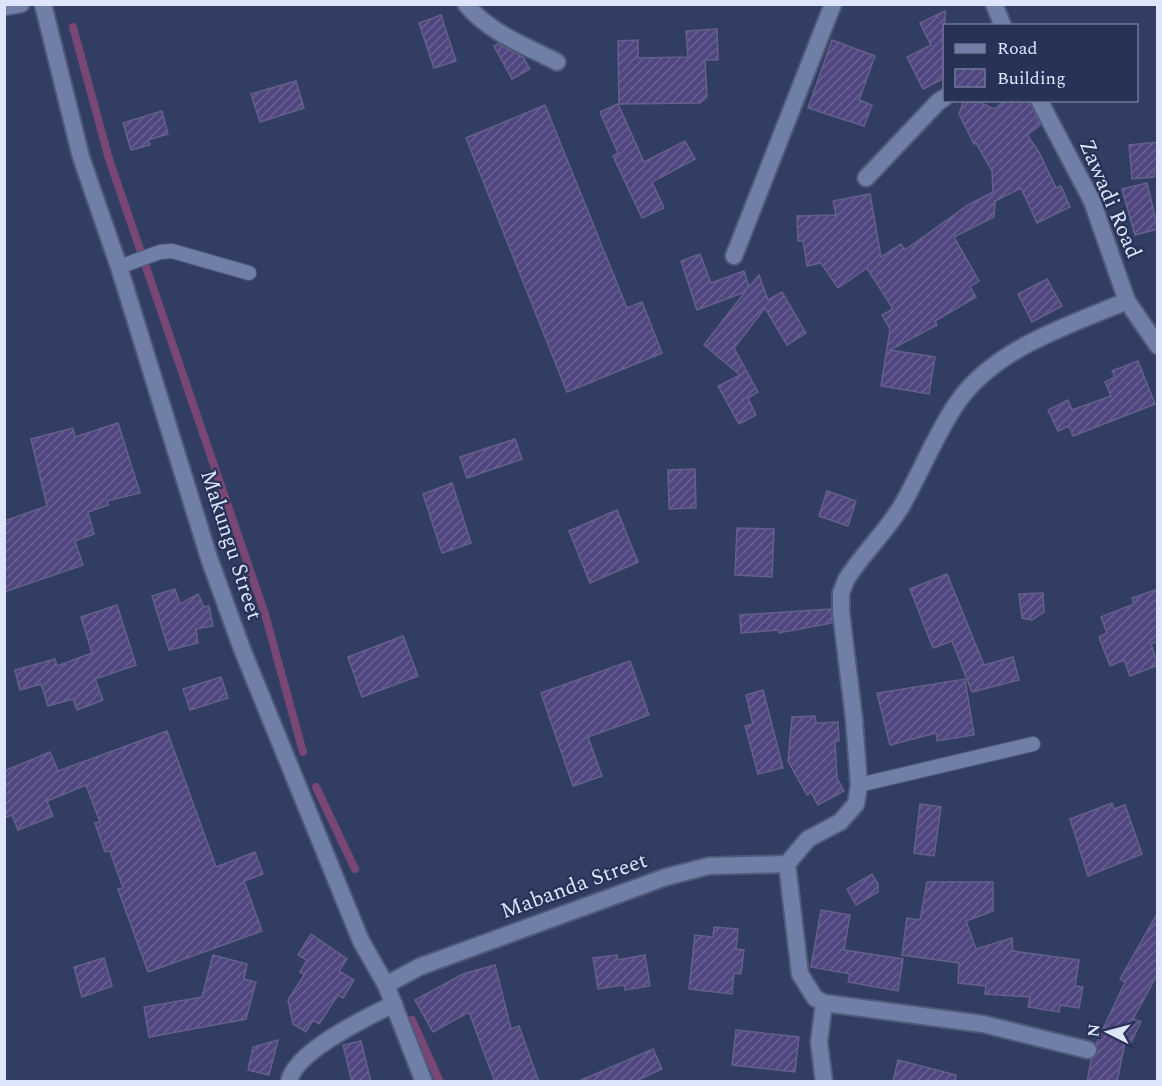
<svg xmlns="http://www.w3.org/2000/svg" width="1162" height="1086" viewBox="0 0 1162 1086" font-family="Spectral,serif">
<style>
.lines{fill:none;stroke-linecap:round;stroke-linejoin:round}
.stream{stroke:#784775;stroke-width:8}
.building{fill:url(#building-hatch);stroke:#65608a;stroke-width:1.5}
.service-casing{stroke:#505979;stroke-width:16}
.minor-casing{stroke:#505979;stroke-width:20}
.service{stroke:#707fa8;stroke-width:14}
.minor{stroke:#707fa8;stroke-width:16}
.labels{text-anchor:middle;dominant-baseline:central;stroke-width:4.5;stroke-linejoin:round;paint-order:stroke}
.street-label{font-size:22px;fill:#dce5fc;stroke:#273256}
</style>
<defs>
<pattern id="building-hatch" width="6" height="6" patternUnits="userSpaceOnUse" patternTransform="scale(1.5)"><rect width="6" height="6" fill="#4f467f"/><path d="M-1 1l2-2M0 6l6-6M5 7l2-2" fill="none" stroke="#686192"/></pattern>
</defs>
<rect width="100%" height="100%" fill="#313d62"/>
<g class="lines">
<!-- stream -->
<g class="stream">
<polyline points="73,27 109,159 265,614 303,752"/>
<polyline points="316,787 355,869"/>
<polyline points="412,1020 440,1082"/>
</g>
</g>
<!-- building -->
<g class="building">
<polygon points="945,11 945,78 923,89 907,57 931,45 920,23"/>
<polygon points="441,15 456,61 434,68 419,23"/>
<polygon points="717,29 718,60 705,60 707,97 700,103 619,104 618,41 638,40 638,58 688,57 686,31"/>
<polygon points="832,40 875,56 859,100 872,105 864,126 808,108"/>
<polygon points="498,44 523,57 530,69 512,79 494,46"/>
<polygon points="296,81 304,108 260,122 251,94"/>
<polygon points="964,100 975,100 994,109 1006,100 1029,100 1040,125 1027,135 1039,152 1056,188 1061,186 1070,207 1037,223 1021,188 995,201 994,217 954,237 979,281 970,287 976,297 935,321 937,325 890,350 935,357 929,394 881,386 890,329 882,315 893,309 867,268 838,288 821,263 807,266 803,241 798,241 797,216 836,215 833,201 870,194 881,257 901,244 905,250 968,205 993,192 992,171 976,143 974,144 959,114"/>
<polygon points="618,104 644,162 685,141 695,159 652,182 664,208 642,218 613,156 618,153 600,112"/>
<polygon points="545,105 627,308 642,302 662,353 567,392 466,138"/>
<polygon points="162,111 168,134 148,140 150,145 131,150 123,123"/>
<polygon points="1158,142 1158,172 1154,172 1154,177 1132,179 1129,145"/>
<polygon points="1147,183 1158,229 1135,235 1122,189"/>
<polygon points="700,254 711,283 744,271 749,287 759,275 768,300 782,292 806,333 787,345 765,308 734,348 758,392 748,398 756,415 739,424 718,386 740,375 704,345 745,292 697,310 681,261"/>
<polygon points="1047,279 1062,306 1032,322 1018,294"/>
<polygon points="1138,361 1155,404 1073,436 1069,426 1058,431 1048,410 1068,400 1072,410 1111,396 1105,382 1115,377 1112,371"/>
<polygon points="118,423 140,493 107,501 108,505 88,512 94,534 75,541 83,565 4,592 4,521 47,506 31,439 73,428 75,437"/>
<polygon points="515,439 522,459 467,478 460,457"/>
<polygon points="695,469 696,508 669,509 668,470"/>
<polygon points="452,483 471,543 442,553 423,494"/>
<polygon points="827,491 856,501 848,526 819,516"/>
<polygon points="617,510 638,562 590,583 569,531"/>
<polygon points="737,528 774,529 772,577 735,575"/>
<polygon points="947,574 984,665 1013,657 1019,680 972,692 952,641 933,648 910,589"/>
<polygon points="175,589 180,604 198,594 204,607 209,606 213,626 196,629 198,643 169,650 152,596"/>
<polygon points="1158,589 1158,641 1151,644 1158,665 1130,676 1124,660 1110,666 1099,637 1107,633 1101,617 1134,604 1132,598"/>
<polygon points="1043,593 1044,612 1032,620 1022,618 1019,594"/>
<polygon points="117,605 136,665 95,679 103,700 77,710 73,699 48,706 41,684 20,690 15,670 55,659 57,666 92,653 81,617"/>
<polygon points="831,609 832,623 779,633 778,630 741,633 740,615"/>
<polygon points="403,636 418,676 362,697 348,657"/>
<polygon points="630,661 649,715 588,737 602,776 573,786 541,693"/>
<polygon points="221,677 228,698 190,710 183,689"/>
<polygon points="965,679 974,735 937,741 936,733 890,745 877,693"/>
<polygon points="763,690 783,768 758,774 745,726 753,724 746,695"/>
<polygon points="815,716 816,723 838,722 839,741 835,741 837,778 844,791 818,805 811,792 807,795 788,761 792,717"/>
<polygon points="167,731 216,867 255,852 263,874 244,881 262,931 148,972 118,889 123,888 110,851 105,852 95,823 100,822 86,785 47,801 53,816 18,830 12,815 4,818 4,771 50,752 58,771"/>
<polygon points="1112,803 1114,809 1125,805 1142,854 1088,876 1070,819"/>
<polygon points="920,804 941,807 934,856 914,853"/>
<polygon points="872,874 878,884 878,892 856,905 847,889"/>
<polygon points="927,882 993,882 993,911 966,921 976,949 1012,938 1013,951 1079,960 1075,986 1083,987 1079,1008 1060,1005 1059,1012 1028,1007 1030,997 985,994 986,986 958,983 959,963 902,955 907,918 920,920"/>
<polygon points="821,910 850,915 844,950 903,959 898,991 848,982 850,974 811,967"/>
<polygon points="1158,912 1158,973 1133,1019 1141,1022 1130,1044 1125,1042 1117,1082 1087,1082 1091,1060 1098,1053 1096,1044 1125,982 1120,979"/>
<polygon points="714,927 738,929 736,949 744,950 741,974 734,973 732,994 689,989 695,935 713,937"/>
<polygon points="311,934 347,959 339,971 354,980 343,998 338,995 319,1024 313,1020 306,1032 293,1024 288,1000 304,975 300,972 307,960 298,955"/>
<polygon points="213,955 247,964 244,979 256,982 246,1019 149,1037 144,1007 202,997"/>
<polygon points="617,955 618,960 645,955 650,986 625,990 624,985 598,989 593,958"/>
<polygon points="104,958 112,986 82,997 74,967"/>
<polygon points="495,965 511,1029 519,1026 539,1082 495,1082 469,1012 433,1032 415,1000 463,974"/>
<polygon points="736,1030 799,1037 795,1072 732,1065"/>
<polygon points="278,1040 269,1075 248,1070 253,1047"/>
<polygon points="361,1041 371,1082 352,1082 343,1045"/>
<polygon points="653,1049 662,1069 634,1082 577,1082"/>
<polygon points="898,1060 956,1075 955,1082 893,1082"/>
</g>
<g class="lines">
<defs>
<g id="service">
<polyline points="119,267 160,252 172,251 249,273"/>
<polyline points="859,785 1033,744"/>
</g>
<g id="minor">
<polyline points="43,4 81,157 119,267 209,558 242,649 361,941 386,985 424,1082"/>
<path d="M466,4C488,32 526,46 557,62"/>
<polyline points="994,4 1003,26"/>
<polyline points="4,7 21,4"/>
<polyline points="1039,100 1092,201 1127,301 1158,346"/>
<polyline points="866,178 938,102 944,98"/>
<polyline points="734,256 833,4"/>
<polyline points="386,985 419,967 666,877 709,866 787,864"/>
<path d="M1088,1050L983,1024L824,1003L815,998L800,974L787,864L808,839L840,822L856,804L859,785L854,719L841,612V593L846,580C862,554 885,533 901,507C920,474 934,438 955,406C992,349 1067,326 1127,301"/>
<path d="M289,1082C294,1052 367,1017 394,1004"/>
<polyline points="824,1082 819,1042 824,1003"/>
</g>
</defs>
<!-- service casing -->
<use href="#service" class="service-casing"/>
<!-- minor casing -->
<use href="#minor" class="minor-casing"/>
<!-- service -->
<use href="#service" class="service"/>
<!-- minor -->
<use href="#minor" class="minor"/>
</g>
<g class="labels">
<!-- street labels -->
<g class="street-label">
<text transform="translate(1110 199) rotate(67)">Zawadi Road</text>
<text transform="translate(231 545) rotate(72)">Makungu Street</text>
<text transform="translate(574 886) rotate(-20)">Mabanda Street</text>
</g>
</g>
<!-- border -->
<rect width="1162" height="1086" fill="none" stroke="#dce5fc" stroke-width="12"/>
<!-- legend -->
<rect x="943" y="24" width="195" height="78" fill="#273256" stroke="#6f7a98" stroke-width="1.5"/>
<rect x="955" y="44" width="30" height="9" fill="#707fa8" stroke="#6f7a98" stroke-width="1.5"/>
<text x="997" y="54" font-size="18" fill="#dce5fc">Road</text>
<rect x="955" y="69" width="30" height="18" fill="url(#building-hatch)" stroke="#6f7a98" stroke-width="1.5"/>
<text x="997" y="84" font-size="18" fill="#dce5fc">Building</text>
<!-- north arrow -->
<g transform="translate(1108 1032) rotate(276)" stroke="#273256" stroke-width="4.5" paint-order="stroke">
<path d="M0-4.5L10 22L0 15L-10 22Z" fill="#dce5fc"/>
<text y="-9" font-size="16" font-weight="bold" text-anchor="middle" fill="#dce5fc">N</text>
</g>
</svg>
